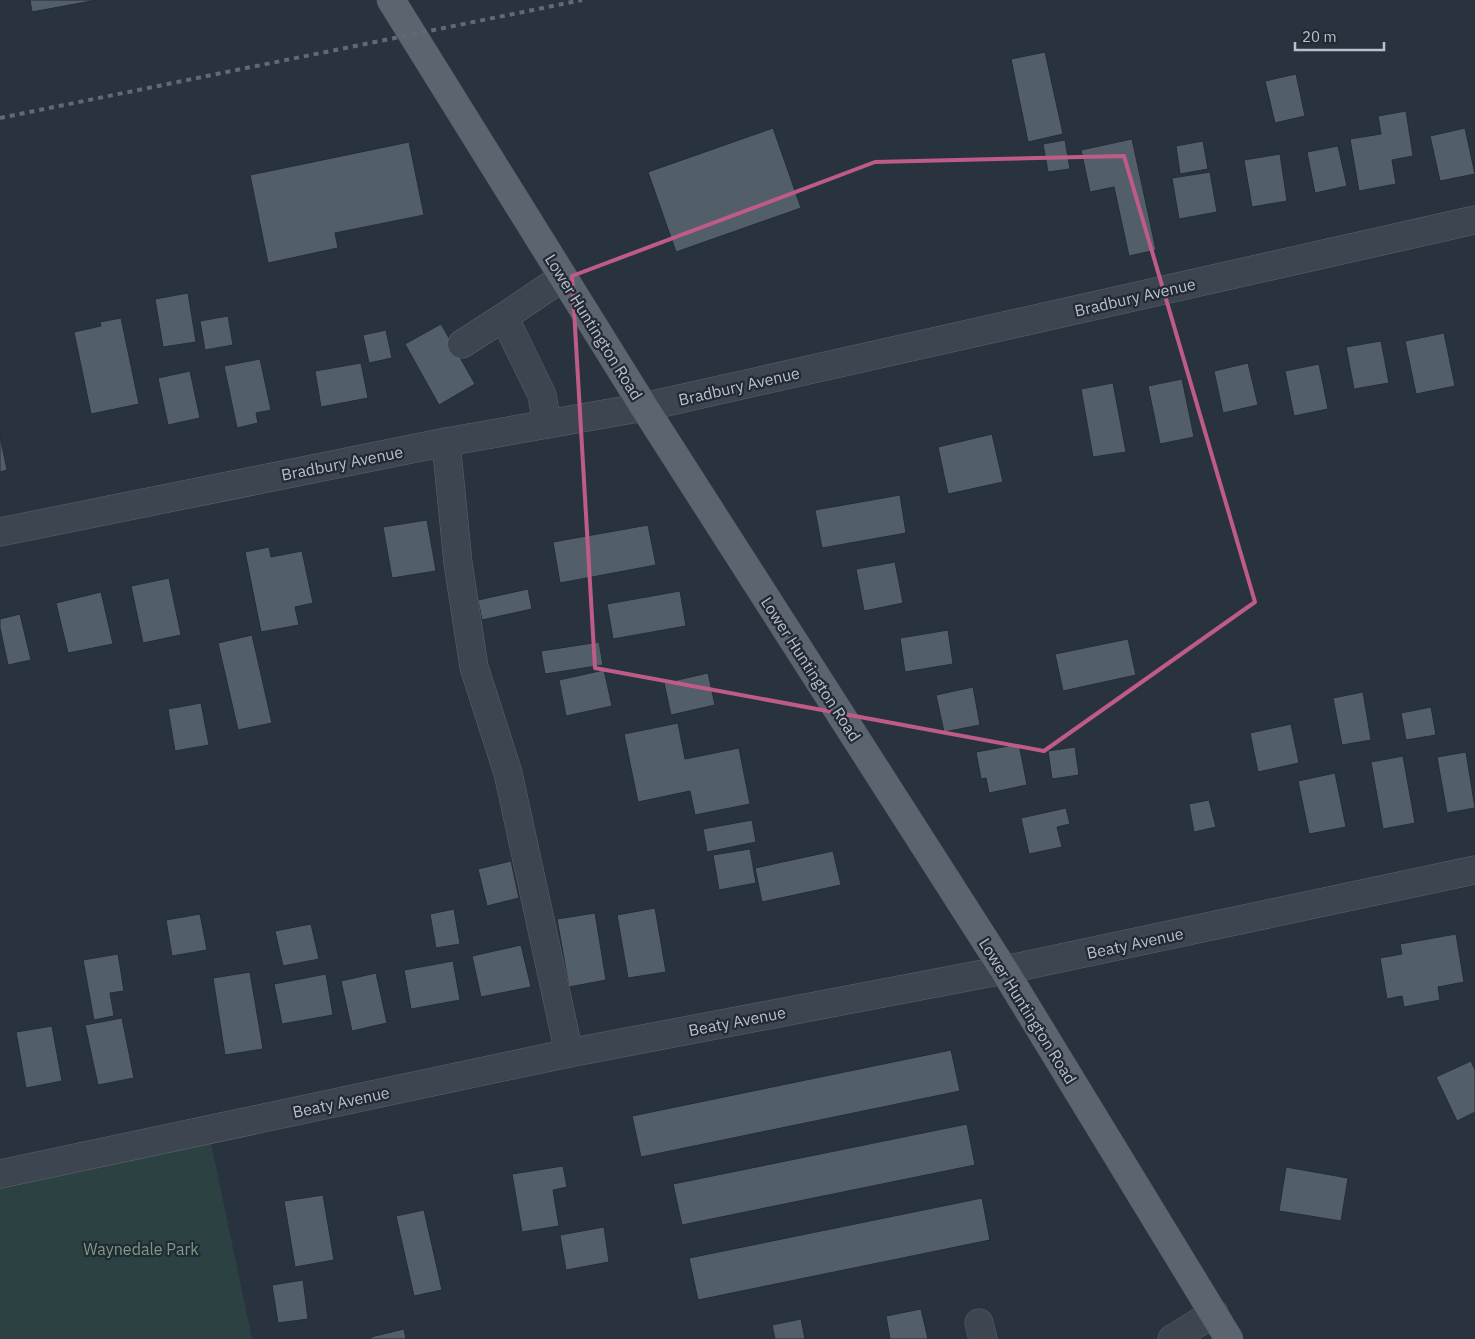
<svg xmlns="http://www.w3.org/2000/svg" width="1475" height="1339" viewBox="0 0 1475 1339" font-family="'IBM Plex Sans',sans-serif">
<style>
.green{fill:#2c4142}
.building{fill:#525e6a;stroke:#242c37}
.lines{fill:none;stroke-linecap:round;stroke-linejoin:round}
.minor-casing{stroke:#5b636d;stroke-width:29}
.major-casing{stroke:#474e59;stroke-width:29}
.minor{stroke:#3d4550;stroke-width:28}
.major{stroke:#5b646f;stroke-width:28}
.rail{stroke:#5f6a76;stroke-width:4;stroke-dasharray:5 5;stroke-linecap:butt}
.marked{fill:none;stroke:#bf5b87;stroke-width:4;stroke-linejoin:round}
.labels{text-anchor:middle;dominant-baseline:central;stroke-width:4.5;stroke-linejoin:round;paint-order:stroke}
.street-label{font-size:16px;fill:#bac0ca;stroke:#222a35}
.park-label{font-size:16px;fill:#7a9d81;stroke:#222a35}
</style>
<rect width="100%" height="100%" fill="#293340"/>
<!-- green -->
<polygon class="green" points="211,1143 252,1339 0,1339 0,1187"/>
<!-- building -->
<g class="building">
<polygon points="30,0 97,0 32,12"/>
<polygon points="1045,52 1063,134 1028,142 1011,59"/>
<polygon points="1296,74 1305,116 1275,123 1265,81"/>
<polygon points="1406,111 1413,156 1392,160 1396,184 1359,191 1350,139 1381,134 1378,116"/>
<polygon points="773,128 801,208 676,252 648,172"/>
<polygon points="1465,128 1475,174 1440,181 1430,136"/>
<polygon points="1132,139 1156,250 1129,256 1114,187 1090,192 1081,150"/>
<polygon points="1065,140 1070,169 1048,172 1043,144"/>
<polygon points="1203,141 1208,169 1180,174 1176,146"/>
<polygon points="409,142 424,215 335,233 338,248 268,263 250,175"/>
<polygon points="1338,146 1347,186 1315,193 1307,152"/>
<polygon points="1280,154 1287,201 1252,207 1244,160"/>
<polygon points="1210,172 1217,212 1179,219 1172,178"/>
<polygon points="188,293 196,342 163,347 155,299"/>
<polygon points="228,316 233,345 205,350 200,321"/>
<polygon points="121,318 139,404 91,414 74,332 101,326 100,322"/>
<polygon points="441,324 475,384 439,405 405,344"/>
<polygon points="386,330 392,358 369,363 363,335"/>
<polygon points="1444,333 1455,386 1416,394 1405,341"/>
<polygon points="1381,341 1389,383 1354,389 1346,347"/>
<polygon points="260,359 271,410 256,413 258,423 237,428 224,366"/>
<polygon points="361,363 368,398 321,407 315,371"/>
<polygon points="1248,363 1258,405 1223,413 1214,371"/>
<polygon points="1319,364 1328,409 1294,416 1285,371"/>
<polygon points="190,371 200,418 168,425 158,378"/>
<polygon points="1182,379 1194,437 1160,444 1148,386"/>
<polygon points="1113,383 1126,452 1093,457 1081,389"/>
<polygon points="992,434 1003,482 948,494 938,447"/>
<polygon points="0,436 7,470 0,472"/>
<polygon points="900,495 906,533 822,548 815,510"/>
<polygon points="427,520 436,571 392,578 383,527"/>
<polygon points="648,525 656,565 560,583 553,542"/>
<polygon points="269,547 271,557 302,551 313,603 295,607 299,625 261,632 245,552"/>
<polygon points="895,562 903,603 864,611 856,569"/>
<polygon points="169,578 181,635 143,643 131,586"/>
<polygon points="528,589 532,609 482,620 478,600"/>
<polygon points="680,591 686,626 613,639 607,604"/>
<polygon points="101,592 113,644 68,653 56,603"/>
<polygon points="20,614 31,660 8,665 0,628 0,619"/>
<polygon points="948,630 953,664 905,672 900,638"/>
<polygon points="252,635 272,723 238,730 218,643"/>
<polygon points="1128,639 1136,675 1063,691 1055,654"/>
<polygon points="599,642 603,665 545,674 541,651"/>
<polygon points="604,670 612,706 566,716 559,680"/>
<polygon points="708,673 715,705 671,715 664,683"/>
<polygon points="973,687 980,725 944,732 936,695"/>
<polygon points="1363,692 1371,740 1342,745 1333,698"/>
<polygon points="201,703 209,745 175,751 168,709"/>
<polygon points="1431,707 1436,735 1406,740 1401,713"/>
<polygon points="678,723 685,759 739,748 750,804 695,815 690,791 638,802 624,734"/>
<polygon points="1291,724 1299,763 1258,772 1250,733"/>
<polygon points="1019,744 1027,785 989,793 986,778 981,779 976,752"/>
<polygon points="1075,747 1079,775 1052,779 1048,751"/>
<polygon points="1466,752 1475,808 1447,813 1437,757"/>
<polygon points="1403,756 1415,823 1383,829 1371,762"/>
<polygon points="1335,773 1346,827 1309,834 1298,781"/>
<polygon points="1209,800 1216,827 1194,832 1189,804"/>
<polygon points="1066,808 1070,824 1057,827 1062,847 1029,854 1021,818"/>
<polygon points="752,820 756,842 707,852 703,829"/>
<polygon points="750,849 756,883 719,890 713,855"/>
<polygon points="833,851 841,885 762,902 755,868"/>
<polygon points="511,861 519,898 487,906 478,869"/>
<polygon points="655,908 666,972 628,978 617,915"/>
<polygon points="454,909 460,944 436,948 430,914"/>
<polygon points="595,913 606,980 569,987 557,919"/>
<polygon points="200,914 207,950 172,956 166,920"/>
<polygon points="311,924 319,959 283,966 275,931"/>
<polygon points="1456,934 1464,982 1438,987 1440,1000 1404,1007 1402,996 1387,999 1380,958 1402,954 1400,944"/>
<polygon points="521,945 531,987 481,997 472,956"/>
<polygon points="118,954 124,991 110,993 114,1016 94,1020 83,960"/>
<polygon points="453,961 460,1000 411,1009 404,970"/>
<polygon points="250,972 263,1049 225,1055 213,978"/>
<polygon points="376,973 387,1023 352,1031 341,981"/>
<polygon points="326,974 333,1015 282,1024 274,984"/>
<polygon points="122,1018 134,1078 98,1085 85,1025"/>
<polygon points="52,1026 62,1081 26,1088 16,1032"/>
<polygon points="951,1050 960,1091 641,1157 632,1116"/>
<polygon points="1471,1061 1475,1070 1475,1112 1457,1121 1436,1077"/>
<polygon points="967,1124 975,1165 682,1225 673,1184"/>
<polygon points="563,1166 567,1187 553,1190 559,1226 522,1232 512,1174"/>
<polygon points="1286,1167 1348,1178 1341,1221 1279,1211"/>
<polygon points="323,1195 334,1260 295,1267 284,1201"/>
<polygon points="982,1198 990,1240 698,1300 689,1258"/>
<polygon points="424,1210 442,1290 414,1296 396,1216"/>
<polygon points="604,1227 609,1262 566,1270 560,1235"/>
<polygon points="303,1280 308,1319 278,1323 272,1285"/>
<polygon points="921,1309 928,1339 890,1339 886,1316"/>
<polygon points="801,1319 805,1339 775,1339 772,1325"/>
<polygon points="404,1329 406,1339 371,1339 371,1337"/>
</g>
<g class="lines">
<defs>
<g id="minor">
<polyline points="462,344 504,317"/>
<polyline points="547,424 542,395 504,317 563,277"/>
<polyline points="446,442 458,563 474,667 508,773 569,1053"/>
<polyline points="0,532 446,442 644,407 1475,220"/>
<polyline points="0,1174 569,1053 1004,970 1475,870"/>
<polyline points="979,1323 983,1339"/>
<polyline points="1172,1339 1214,1313"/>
</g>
<polyline id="major" points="391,0 644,407 1004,970 1229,1339"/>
</defs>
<!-- minor casing -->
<use href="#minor" class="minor-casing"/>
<!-- major casing -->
<use href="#major" class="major-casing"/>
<!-- minor -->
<use href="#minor" class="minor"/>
<!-- major -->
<use href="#major" class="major"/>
<!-- rail -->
<polyline class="rail" points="0,118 582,0"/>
</g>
<!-- marked area -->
<path class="marked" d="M1124,156L1255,602L1044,751L595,668L572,276L875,162Z"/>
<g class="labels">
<!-- street labels -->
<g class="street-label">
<text transform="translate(1135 297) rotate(-13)">Bradbury Avenue</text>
<text transform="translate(594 327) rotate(58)">Lower Huntington Road</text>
<text transform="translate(739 386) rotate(-13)">Bradbury Avenue</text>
<text transform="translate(342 463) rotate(-11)">Bradbury Avenue</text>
<text transform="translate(811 669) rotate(57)">Lower Huntington Road</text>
<text transform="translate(1135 943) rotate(-12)">Beaty Avenue</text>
<text transform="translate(1028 1011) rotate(58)">Lower Huntington Road</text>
<text transform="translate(737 1021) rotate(-11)">Beaty Avenue</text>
<text transform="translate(341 1102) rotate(-12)">Beaty Avenue</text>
</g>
<!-- park labels -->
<g class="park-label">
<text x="141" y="1249">Waynedale Park</text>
</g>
</g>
<!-- scale -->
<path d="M1295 42v8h89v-8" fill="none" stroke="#bac0ca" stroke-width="2.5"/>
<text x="1302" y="42" font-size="15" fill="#bac0ca" stroke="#222a35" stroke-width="4" paint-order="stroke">20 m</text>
</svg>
